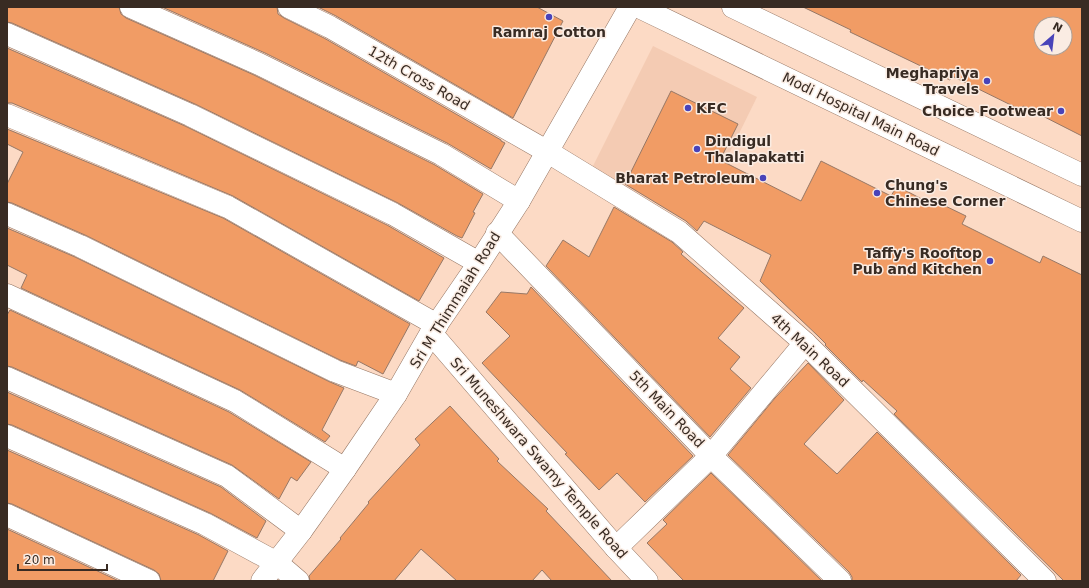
<svg xmlns="http://www.w3.org/2000/svg" width="1089" height="588" viewBox="0 0 1089 588" font-family="'DejaVu Sans',sans-serif">
<style>
.built{fill:#f4cbb3}
.building{fill:#f19c65;stroke:#977866;fill-rule:evenodd}
.lines{fill:none;stroke-linecap:round;stroke-linejoin:round}
.minor-casing{stroke:#957664;stroke-width:23}
.major-casing{stroke:#957664;stroke-width:23}
.minor{stroke:#fff;stroke-width:22}
.major{stroke:#fff;stroke-width:22}
.poi-dot{fill:#4943b9;stroke:#faece3;stroke-width:1.5}
.labels{text-anchor:middle;dominant-baseline:central;stroke-width:3;stroke-linejoin:round;paint-order:stroke}
.poi-label{font-size:14px;font-weight:bold;fill:#382b23;stroke:#faece3;text-anchor:end}
.street-label{font-size:14px;fill:#382b23;stroke:#faece3}
</style>
<rect width="100%" height="100%" fill="#fcdac5"/>
<!-- built -->
<polygon class="built" points="653,46 757,97 696,221 591,170"/>
<!-- building -->
<g class="building">
<polygon points="7,7 119,7 121,14 126,18 254,75 435,165 483,194 473,212 475,213 462,238 457,236 398,203 195,104 12,23 7,22"/>
<polygon points="162,7 277,7 278,14 284,18 324,38 501,140 501,141 505,143 491,169 447,143 265,53"/>
<polygon points="318,7 537,7 563,21 513,118 336,16"/>
<path d="M803,7H1082V136L1023,106L1021,110L952,76L950,80L850,32L851,30ZM1041,24H1065V48H1041Z"/>
<polygon points="7,48 185,126 387,225 444,258 419,301 233,196 12,103 7,103"/>
<polygon points="671,91 738,124 720,160 801,201 821,161 891,196 897,186 933,205 935,201 966,216 962,224 1040,263 1043,256 1082,275 1082,581 1064,581 894,414 897,411 863,380 862,382 825,345 826,344 818,336 760,281 771,255 704,221 697,231 686,221 625,184"/>
<polygon points="7,129 223,218 410,324 383,374 358,361 356,366 340,360 85,235 12,203 7,202 7,184 23,152 7,144"/>
<polygon points="614,207 672,242 683,252 681,254 744,308 718,338 740,357 730,369 751,388 710,437 546,266 563,240 589,257"/>
<polygon points="7,228 75,257 330,382 344,388 322,430 330,436 325,442 240,390 21,288 27,275 7,265"/>
<polygon points="531,287 693,456 645,502 617,473 599,490 565,454 567,453 482,363 510,336 486,312 501,292 527,294"/>
<polygon points="10,310 229,412 311,462 297,481 291,477 279,499 232,465 12,367 7,366 7,315"/>
<polygon points="808,363 844,400 804,444 837,474 877,432 1021,575 1016,581 852,581 852,577 849,572 728,455 775,398"/>
<polygon points="7,392 221,487 266,521 257,538 210,513 12,425 7,424"/>
<polygon points="450,406 499,459 497,461 548,509 546,511 612,581 552,581 542,570 532,581 457,581 421,549 394,581 310,581 309,576 341,539 340,538 369,503 368,502 420,445 415,439"/>
<polygon points="7,450 199,535 228,551 213,581 161,581 159,574 154,570 12,504 7,503"/>
<polygon points="711,473 822,581 684,581 647,543 667,524 663,520"/>
<polygon points="7,529 119,581 7,581"/>
</g>
<g class="lines">
<defs>
<g id="minor">
<polyline points="131,7 259,64 441,154 519,201"/>
<polyline points="289,7 330,27 548,152 679,232 805,343 1045,581"/>
<polyline points="7,34 190,115 393,214 479,263"/>
<polyline points="7,115 228,207 437,325"/>
<polyline points="7,214 80,246 335,371 396,394"/>
<polyline points="497,233 711,456 840,581"/>
<polyline points="7,295 235,401 345,469"/>
<polyline points="431,333 616,548 647,581"/>
<polyline points="7,378 227,476 301,531"/>
<polyline points="7,436 205,524 277,563 298,581"/>
<polyline points="7,515 149,581"/>
<polyline points="616,548 711,456 805,343"/>
<polyline points="262,581 301,531 345,469 396,394 431,333 479,263 519,201 630,7"/>
</g>
<g id="major">
<polyline points="639,7 1082,221"/>
<polyline points="733,7 1082,175"/>
</g>
</defs>
<!-- minor casing -->
<use href="#minor" class="minor-casing"/>
<!-- major casing -->
<use href="#major" class="major-casing"/>
<!-- minor -->
<use href="#minor" class="minor"/>
<!-- major -->
<use href="#major" class="major"/>
</g>
<!-- markers -->
<g class="poi-dot">
<circle cx="549" cy="17" r="4"/>
<circle cx="987" cy="81" r="4"/>
<circle cx="688" cy="108" r="4"/>
<circle cx="1061" cy="111" r="4"/>
<circle cx="697" cy="149" r="4"/>
<circle cx="763" cy="178" r="4"/>
<circle cx="877" cy="193" r="4"/>
<circle cx="990" cy="261" r="4"/>
</g>
<g class="labels">
<!-- poi labels -->
<g class="poi-label">
<text x="549" y="32" text-anchor="middle">Ramraj Cotton</text>
<text x="979" y="73">Meghapriya<tspan x="979" dy="16">Travels</tspan></text>
<text x="696" y="108" text-anchor="start">KFC</text>
<text x="1053" y="111">Choice Footwear</text>
<text x="705" y="141" text-anchor="start">Dindigul<tspan x="705" dy="16">Thalapakatti</tspan></text>
<text x="755" y="178">Bharat Petroleum</text>
<text x="885" y="185" text-anchor="start">Chung's<tspan x="885" dy="16">Chinese Corner</tspan></text>
<text x="982" y="253">Taffy's Rooftop<tspan x="982" dy="16">Pub and Kitchen</tspan></text>
</g>
<!-- street labels -->
<g class="street-label">
<text transform="translate(419 78) rotate(30)">12th Cross Road</text>
<text transform="translate(861 114) rotate(26)">Modi Hospital Main Road</text>
<text transform="translate(455 300) rotate(-58)">Sri M Thimmaiah Road</text>
<text transform="translate(810 350) rotate(43)">4th Main Road</text>
<text transform="translate(667 409) rotate(46)">5th Main Road</text>
<text transform="translate(539 458) rotate(49)">Sri Muneshwara Swamy Temple Road</text>
</g>
</g>
<!-- border -->
<rect width="1089" height="588" fill="none" stroke="#382b23" stroke-width="16"/>
<!-- north arrow -->
<g transform="translate(1053 36) rotate(28)"><circle r="19" fill="#faece3" stroke="#ac9f96"/>
<path d="M0-3L7 15L0 10L-7 15Z" fill="#4943b9"/>
<text y="-6" font-size="11" font-weight="bold" text-anchor="middle" fill="#382b23">N</text>
</g>
<!-- scale -->
<path d="M18 564v6h89v-6" fill="none" stroke="#382b23" stroke-width="2"/>
<text x="24" y="564" font-size="12" fill="#382b23" stroke="#faece3" stroke-width="3" paint-order="stroke">20 m</text>
</svg>
